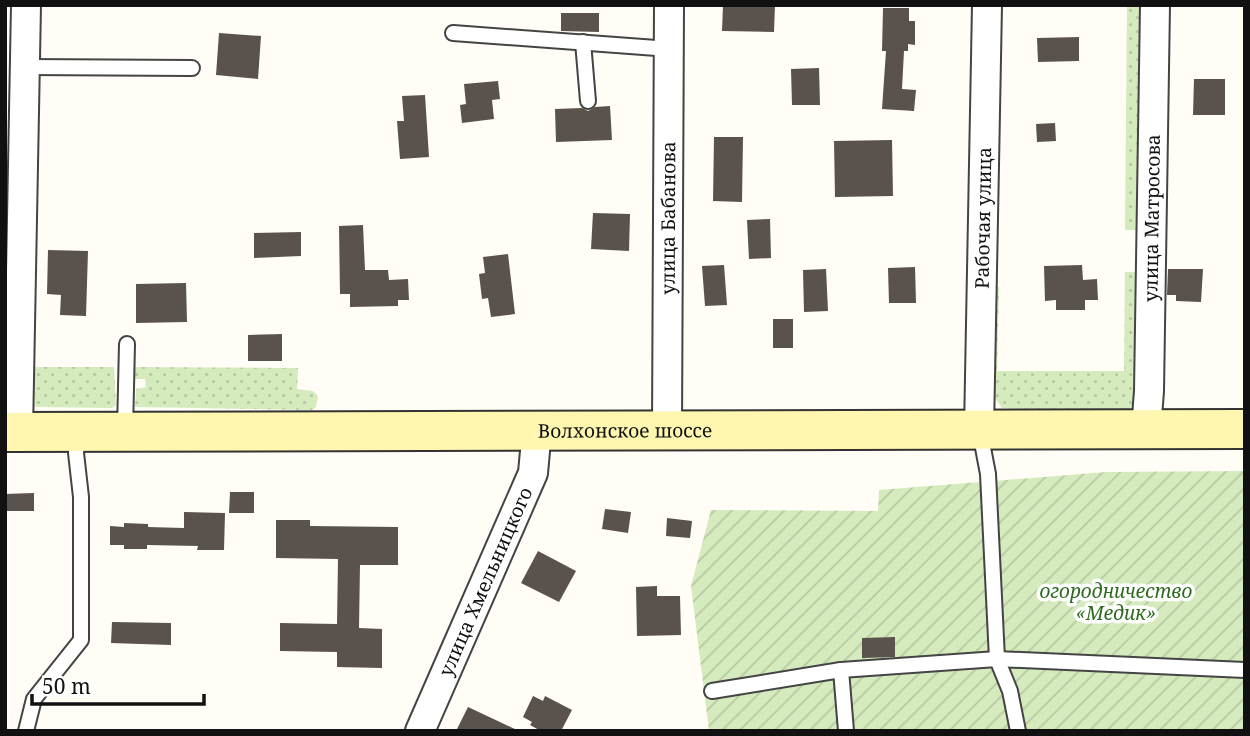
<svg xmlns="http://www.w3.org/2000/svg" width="1250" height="736" viewBox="0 0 1250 736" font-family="'Noto Serif',serif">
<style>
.grass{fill:url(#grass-dots)}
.garden{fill:url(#garden-furrows)}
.building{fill:#5a524d}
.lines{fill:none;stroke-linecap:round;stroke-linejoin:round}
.service-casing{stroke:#444;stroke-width:18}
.minor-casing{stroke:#444;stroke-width:32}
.secondary-casing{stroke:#333;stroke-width:42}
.service{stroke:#fff;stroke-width:14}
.minor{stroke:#fff;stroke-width:28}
.secondary{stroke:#fff6b0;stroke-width:38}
.labels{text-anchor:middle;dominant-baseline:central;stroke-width:7;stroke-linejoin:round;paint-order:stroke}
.street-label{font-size:19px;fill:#111;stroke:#fff}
.park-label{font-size:19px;font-style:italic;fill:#2f6b1f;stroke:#fff}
</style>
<defs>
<pattern id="grass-dots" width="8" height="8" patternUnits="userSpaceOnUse" patternTransform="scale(1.75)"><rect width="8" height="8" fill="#d5ebbd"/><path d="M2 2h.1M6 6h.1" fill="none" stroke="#b6c8a1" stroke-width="1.8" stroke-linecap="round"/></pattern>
<pattern id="garden-furrows" width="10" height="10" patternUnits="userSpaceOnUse" patternTransform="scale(1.75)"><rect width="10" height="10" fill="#d5ebbd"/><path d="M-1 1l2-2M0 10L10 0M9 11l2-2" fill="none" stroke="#b6c8a1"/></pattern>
</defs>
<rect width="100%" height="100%" fill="#fffdf5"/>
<!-- grass -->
<g class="grass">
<polygon points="1127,5 1146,5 1144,230 1125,230"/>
<polygon points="1125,272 1142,272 1135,404 1125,413 1002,408 990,391 991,287 999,287 997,371 1124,371"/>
<polygon points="28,367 114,367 116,405 112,408 34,407 28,399"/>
<polygon points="133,367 298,368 297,389 313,391 318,396 316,407 311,410 135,407 136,389 146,387 145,379 134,379"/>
</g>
<!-- garden -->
<polygon class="garden" points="1245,471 1245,731 709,731 691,586 711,510 878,511 879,490 1106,472"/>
<!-- building -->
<g class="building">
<polygon points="723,5 775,5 774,32 722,31"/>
<polygon points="883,8 909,8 909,21 915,21 915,45 908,44 908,51 904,51 902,89 916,90 914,111 882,109 886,51 882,51"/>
<polygon points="561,13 599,13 599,32 561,31"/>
<polygon points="219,33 261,36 258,79 216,75"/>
<polygon points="1079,37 1079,61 1038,62 1037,38"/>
<polygon points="819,68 820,105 792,105 791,69"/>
<polygon points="1194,79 1225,79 1225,115 1193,115"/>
<polygon points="498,81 500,99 492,100 494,119 462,123 460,105 466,104 464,84"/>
<polygon points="425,95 429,157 400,159 397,121 404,121 402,96"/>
<polygon points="610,106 612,140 556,142 555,109 582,108 588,111 595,107"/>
<polygon points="1055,123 1056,141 1037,142 1036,124"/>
<polygon points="714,137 743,137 742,202 713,201"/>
<polygon points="892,140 893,196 835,197 834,141"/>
<polygon points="593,213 630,214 629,251 591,249"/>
<polygon points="770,219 771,258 749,259 747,220"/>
<polygon points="363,225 365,270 388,270 389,280 408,279 409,300 398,300 398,306 350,307 350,294 340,294 339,226"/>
<polygon points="301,232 301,256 254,258 254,233"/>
<polygon points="48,250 88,251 86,316 60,315 61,295 47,294"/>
<polygon points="508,254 515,314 491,317 488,298 482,299 479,274 485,273 483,257"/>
<polygon points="724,265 727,305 705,306 702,266"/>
<polygon points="1082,265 1083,280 1097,279 1098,300 1085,300 1085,310 1056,310 1056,300 1045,301 1044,266"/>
<polygon points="915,267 916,303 889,303 888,268"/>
<polygon points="826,269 828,311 804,312 803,270"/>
<polygon points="1168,269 1203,269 1201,302 1176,301 1176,295 1167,295"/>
<polygon points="186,283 187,322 136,323 136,284"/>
<rect x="773" y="319" width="20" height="29"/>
<polygon points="282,334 282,361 248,361 248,335"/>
<polygon points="230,492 254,492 254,513 229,513"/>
<polygon points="34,493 34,511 5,511 5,494"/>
<polygon points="605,509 631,512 628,533 602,529"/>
<polygon points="184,512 225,513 224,550 197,550 198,546 147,545 147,549 124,549 124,545 110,545 110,526 124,527 124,523 148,524 148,527 184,528"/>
<polygon points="667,518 692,521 690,538 666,536"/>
<polygon points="276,520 310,520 310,526 398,527 398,565 360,565 359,628 382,629 382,668 337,667 337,652 280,651 280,623 337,624 338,559 276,558"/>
<polygon points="538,551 576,571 559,602 521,583"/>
<polygon points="657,586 657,596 680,596 681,635 637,636 636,587"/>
<polygon points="112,622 171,623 171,645 111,643"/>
<polygon points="895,637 895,657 862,658 862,638"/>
<polygon points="533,696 543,701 545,696 572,710 561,731 541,731 530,725 532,722 523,717"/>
<polygon points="468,707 519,731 456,731"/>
</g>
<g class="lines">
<defs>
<g id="service">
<polyline points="453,33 670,49"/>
<polyline points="583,42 588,101"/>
<polyline points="26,67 192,68"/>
<polyline points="125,430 127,344"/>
<polyline points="980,432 988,474 997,659 1010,691 1018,731"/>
<polyline points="841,670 846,731"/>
<polyline points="712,691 841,670 997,659 1245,670"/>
<polyline points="26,731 34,699 81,640 81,497 76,453 78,435"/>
</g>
<g id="minor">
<path id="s1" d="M667,430L669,5"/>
<path id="s2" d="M979,430L987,5"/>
<path id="s3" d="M1146,430L1149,391L1155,5"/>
<polyline points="18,432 26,5"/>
<path id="s4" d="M420,731L533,473L537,429"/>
</g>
<g id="secondary">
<path id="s5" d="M5,432L1245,429"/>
</g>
</defs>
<!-- service casing -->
<use href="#service" class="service-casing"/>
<!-- minor casing -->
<use href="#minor" class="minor-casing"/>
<!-- secondary casing -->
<use href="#secondary" class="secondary-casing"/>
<!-- service -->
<use href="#service" class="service"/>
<!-- minor -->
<use href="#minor" class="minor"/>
<!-- secondary -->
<use href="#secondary" class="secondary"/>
</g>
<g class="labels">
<!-- street labels -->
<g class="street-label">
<text stroke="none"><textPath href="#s1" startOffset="212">улица Бабанова</textPath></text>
<text stroke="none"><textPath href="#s2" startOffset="212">Рабочая улица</textPath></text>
<text stroke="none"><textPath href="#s3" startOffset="212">улица Матросова</textPath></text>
<text stroke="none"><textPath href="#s5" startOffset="620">Волхонское шоссе</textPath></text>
<text stroke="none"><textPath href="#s4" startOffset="163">улица Хмельницкого</textPath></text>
</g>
<!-- park labels -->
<g class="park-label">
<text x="1116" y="591">огородничество<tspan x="1116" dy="22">«Медик»</tspan></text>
</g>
</g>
<!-- border -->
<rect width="1250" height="736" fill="none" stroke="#111111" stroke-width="14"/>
<!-- scale -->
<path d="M32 694v10h172v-10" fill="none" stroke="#111111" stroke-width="3.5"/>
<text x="42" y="694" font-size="21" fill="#111111" stroke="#ffffff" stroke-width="5" paint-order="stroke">50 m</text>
</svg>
